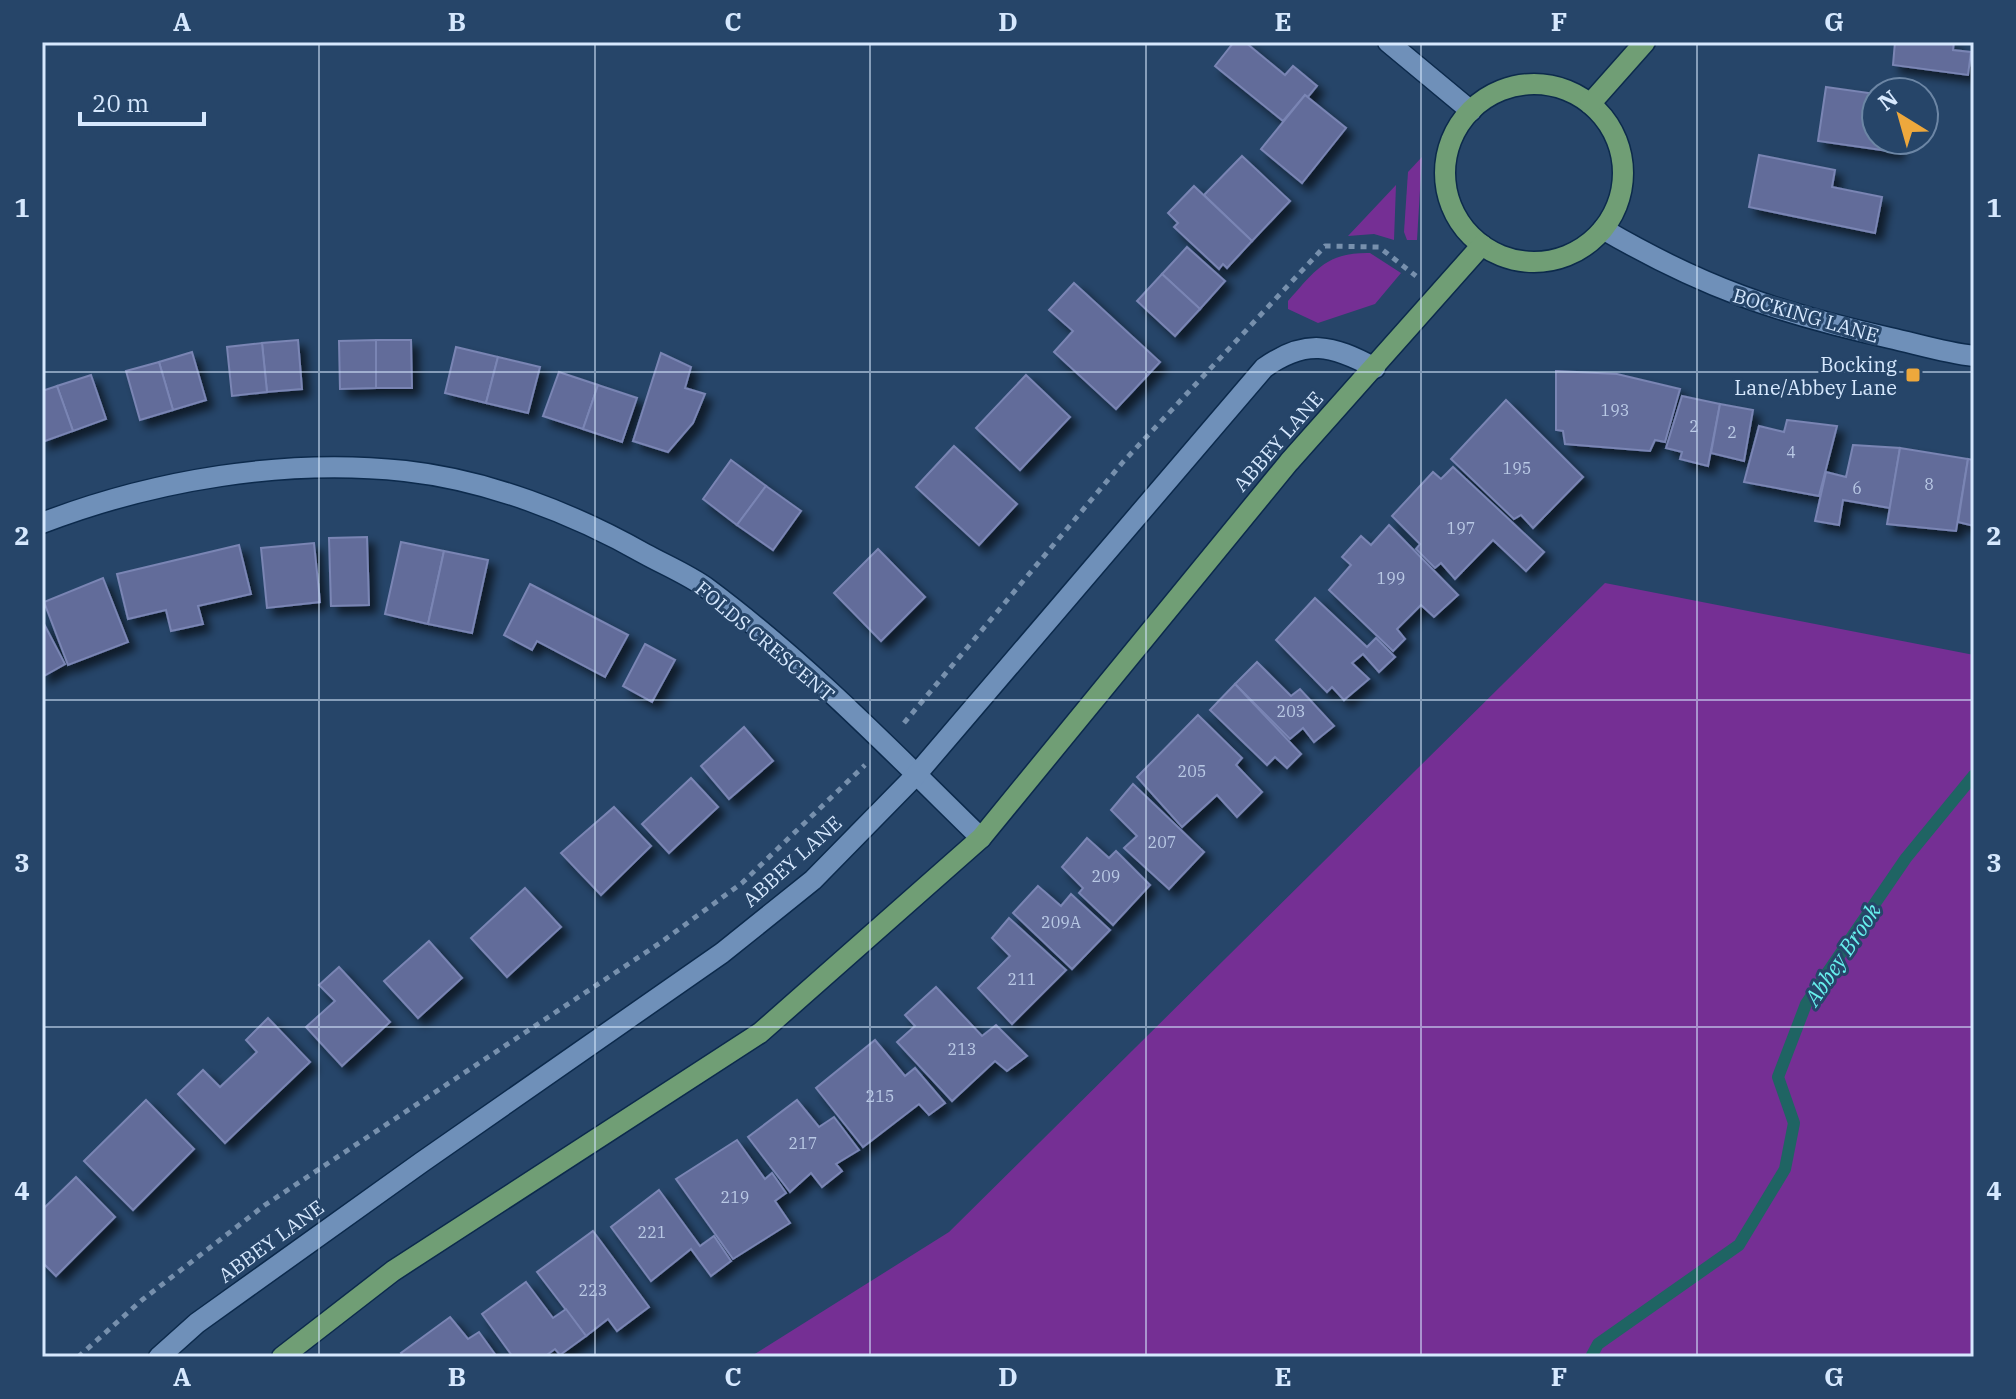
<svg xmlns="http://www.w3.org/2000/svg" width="2016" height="1399" viewBox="0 0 2016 1399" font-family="'IBM Plex Serif',serif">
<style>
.green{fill:#752f94}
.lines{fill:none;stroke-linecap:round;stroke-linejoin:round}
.stream{stroke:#1f6463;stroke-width:12}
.building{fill:#626c9a;stroke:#7a85b4;stroke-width:2;filter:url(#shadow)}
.minor-casing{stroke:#0c2a4c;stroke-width:23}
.major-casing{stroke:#0c2a4c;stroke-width:23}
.path{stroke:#7790ad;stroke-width:5;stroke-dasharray:6 6;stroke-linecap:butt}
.minor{stroke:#6f90b9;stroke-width:20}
.major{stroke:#709e75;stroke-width:20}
.grid{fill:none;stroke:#d6e8fe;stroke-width:2;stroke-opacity:0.55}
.poi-dot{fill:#eea83c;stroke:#264569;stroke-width:3}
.labels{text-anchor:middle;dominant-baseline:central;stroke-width:6;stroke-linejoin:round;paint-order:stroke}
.number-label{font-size:16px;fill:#b9c9e5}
.street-label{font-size:20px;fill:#d6e8fe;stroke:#264569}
.poi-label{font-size:20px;fill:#d6e8fe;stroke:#264569;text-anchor:end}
.water-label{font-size:22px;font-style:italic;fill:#67f0ee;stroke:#264569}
.neatline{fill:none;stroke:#d6e8fe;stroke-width:3}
.grid-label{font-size:26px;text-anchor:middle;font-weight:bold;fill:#d6e8fe}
</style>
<defs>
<filter id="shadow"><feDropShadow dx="7" dy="7" stdDeviation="4" flood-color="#0009"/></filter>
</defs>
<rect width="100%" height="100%" fill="#264569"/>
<!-- green -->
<g class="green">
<polygon points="1422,157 1417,240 1407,240 1404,232 1408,172"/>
<polygon points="1396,185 1394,240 1374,234 1348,236"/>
<path d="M1370,253L1401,273L1375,304L1318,323L1288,309V301C1315,271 1326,252 1370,253Z"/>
<polygon points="1605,583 1974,655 1974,1357 750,1357 949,1232"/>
</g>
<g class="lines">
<!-- stream -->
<polyline class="stream" points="1591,1357 1598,1344 1739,1245 1785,1169 1794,1123 1778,1077 1806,1004 1906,858 1974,775"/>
</g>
<!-- building -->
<g class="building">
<polygon points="1234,42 1245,42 1285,75 1293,66 1317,86 1308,97 1305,95 1283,121 1215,66"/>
<polygon points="1895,42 1954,42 1953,50 1971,52 1968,75 1893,65"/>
<polygon points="1826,87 1876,94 1876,140 1898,140 1896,152 1818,141"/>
<polygon points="1305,95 1346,128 1302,183 1261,149"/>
<polygon points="1759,155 1835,170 1832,187 1882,197 1875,233 1749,207"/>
<polygon points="1242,156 1290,201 1252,241 1204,195"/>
<polygon points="1194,186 1252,241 1227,268 1223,264 1219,269 1174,227 1178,223 1168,213"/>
<polygon points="1187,247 1225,281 1200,309 1162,274"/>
<polygon points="1162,274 1200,309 1175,336 1137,301"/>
<polygon points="1074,283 1160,362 1116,409 1054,352 1073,331 1049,310"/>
<polygon points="298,340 302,389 267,392 262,343"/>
<polygon points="376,340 411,340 412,388 376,388"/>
<polygon points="376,340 376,388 340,389 339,341"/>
<polygon points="262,343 267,392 232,396 227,347"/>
<polygon points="456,347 498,357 486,403 445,393"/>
<polygon points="192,352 206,400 173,410 159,362"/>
<polygon points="661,353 691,367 685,388 705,394 693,423 668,452 633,441"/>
<polygon points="498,357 540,367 528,413 486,403"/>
<polygon points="159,362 173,410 140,420 126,371"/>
<polygon points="1556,371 1617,374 1680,389 1665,442 1655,440 1650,451 1565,444 1563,431 1556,430"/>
<polygon points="559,372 598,385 583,429 543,416"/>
<polygon points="91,375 106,419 73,431 57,386"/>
<polygon points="1026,375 1070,417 1020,470 976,428"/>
<polygon points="598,385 637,398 622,442 583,429"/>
<polygon points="57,386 73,431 42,442 42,391"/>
<polygon points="1682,396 1720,404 1708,466 1680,459 1682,452 1666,448"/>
<polygon points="1506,400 1583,477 1533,528 1521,515 1514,519 1451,459"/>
<polygon points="1720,404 1753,410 1744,461 1711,453"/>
<polygon points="1787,420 1837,426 1819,496 1744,482 1759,426 1784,432"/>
<polygon points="1853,445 1900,448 1890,508 1843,500 1839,525 1815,521 1826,472 1846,477"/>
<polygon points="954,446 1017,504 979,545 916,487"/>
<polygon points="1900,448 1968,459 1956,531 1887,524"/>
<polygon points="1968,459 1974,460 1974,526 1958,522"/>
<polygon points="731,460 766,486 737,525 703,499"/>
<polygon points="1453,467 1544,552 1526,571 1493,540 1455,579 1441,563 1435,568 1416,549 1420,544 1392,516 1433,472 1441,479"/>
<polygon points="766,486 801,511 773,550 737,525"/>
<polygon points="1389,525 1458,595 1434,617 1421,605 1397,629 1405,639 1393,651 1329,590 1351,565 1342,557 1361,536 1371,545"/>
<polygon points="367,537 369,605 331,606 329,538"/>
<polygon points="401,542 444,551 428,624 385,614"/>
<polygon points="314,543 320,602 267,608 261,548"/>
<polygon points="239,545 251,594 198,606 203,624 171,631 166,610 128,619 117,574"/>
<polygon points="878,549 925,597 881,641 834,593"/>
<polygon points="444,551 488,560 472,633 428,624"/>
<polygon points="103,578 128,642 68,665 44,602"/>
<polygon points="530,584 628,635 605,677 537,641 532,650 504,635"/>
<polygon points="1315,598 1367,647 1376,638 1395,657 1379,672 1363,654 1352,663 1369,679 1344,700 1332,687 1327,692 1276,640"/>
<polygon points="42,620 65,664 42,677"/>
<polygon points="645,644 675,660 652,702 623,686"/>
<polygon points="1257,662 1291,696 1300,689 1334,726 1314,742 1303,728 1290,739 1235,684"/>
<polygon points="1235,684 1301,754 1287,768 1275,757 1267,765 1210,710"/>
<polygon points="1198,715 1242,758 1236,765 1262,792 1237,817 1217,795 1182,827 1137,777"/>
<polygon points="744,727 773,761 729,799 701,766"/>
<polygon points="691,778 718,807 669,853 642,824"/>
<polygon points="1133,784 1204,852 1169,889 1124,848 1137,836 1111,810"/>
<polygon points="614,807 651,846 601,895 561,853"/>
<polygon points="1087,838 1109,858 1116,851 1150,885 1113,925 1079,893 1083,888 1062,867"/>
<polygon points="1038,886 1061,906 1071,894 1110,930 1072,969 1013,913"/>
<polygon points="525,888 561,927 507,977 471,938"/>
<polygon points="1009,918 1066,970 1012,1024 978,988 1010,956 992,938"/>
<polygon points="429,941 462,978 418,1018 384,981"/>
<polygon points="339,967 390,1022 342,1066 306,1027 335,1001 319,985"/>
<polygon points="936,987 982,1036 996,1025 1027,1056 1007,1071 995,1061 952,1101 897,1042 915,1026 905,1015"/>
<polygon points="268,1018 310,1062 225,1143 178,1094 203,1070 220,1087 257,1052 246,1040"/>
<polygon points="875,1040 905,1076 915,1068 945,1103 929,1115 919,1104 863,1147 816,1088"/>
<polygon points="146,1100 194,1149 133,1210 84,1161"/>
<polygon points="797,1100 819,1127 834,1117 859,1150 836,1164 842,1171 822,1187 811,1173 790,1192 748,1137"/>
<polygon points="737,1140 765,1179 772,1173 786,1193 775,1201 790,1223 733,1259 676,1179"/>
<polygon points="76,1177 115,1217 56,1276 42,1262 42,1210"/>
<polygon points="659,1190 700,1246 714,1236 731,1261 711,1276 691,1249 651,1281 611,1227"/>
<polygon points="593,1231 649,1307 617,1331 608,1319 586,1336 537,1272"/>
<polygon points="526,1282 553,1318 566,1309 586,1336 560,1355 555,1349 544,1357 513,1357 482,1314"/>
<polygon points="450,1317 468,1339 479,1332 497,1357 404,1357 401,1353"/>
</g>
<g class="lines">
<defs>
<g id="minor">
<polyline points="1388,42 1471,111"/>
<path d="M1603,229C1702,287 1778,313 1890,338C1917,344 1946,353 1974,356"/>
<path d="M42,523C154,480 285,458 405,471C487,480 573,513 645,554C665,565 689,575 708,589C806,662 894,753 981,838"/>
<path d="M159,1357L197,1323L422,1162L722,953L813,880L916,775L1264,368C1306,338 1332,345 1375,368"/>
</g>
<g id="major">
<circle cx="1534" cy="173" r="89"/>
<polyline points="1590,104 1645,42"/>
<polyline points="282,1357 393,1271 760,1033 981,838 1289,462 1482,245"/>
</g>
</defs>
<!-- minor casing -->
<use href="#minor" class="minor-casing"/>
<!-- major casing -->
<use href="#major" class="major-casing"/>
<!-- path -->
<g class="path">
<polyline points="904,723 1123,462 1325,246 1379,247 1416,276"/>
<polyline points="78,1357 142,1300 265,1205 660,943 742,883 865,765"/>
</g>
<!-- minor -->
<use href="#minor" class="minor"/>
<!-- major -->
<use href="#major" class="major"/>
</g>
<!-- grid -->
<path class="grid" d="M319,42V1357M595,42V1357M870,42V1357M1146,42V1357M1421,42V1357M1697,42V1357M42,372H1974M42,700H1974M42,1027H1974"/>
<!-- markers -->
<rect class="poi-dot" x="1905" y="367" width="16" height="16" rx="4"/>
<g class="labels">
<!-- number labels -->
<g class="number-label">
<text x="1615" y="410">193</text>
<text x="1694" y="426">2</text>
<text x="1732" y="432">2</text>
<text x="1791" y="452">4</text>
<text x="1517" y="468">195</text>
<text x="1929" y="484">8</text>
<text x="1857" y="488">6</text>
<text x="1461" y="528">197</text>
<text x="1391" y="578">199</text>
<text x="1291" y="711">203</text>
<text x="1192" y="771">205</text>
<text x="1162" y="842">207</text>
<text x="1106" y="876">209</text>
<text x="1061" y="922">209A</text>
<text x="1022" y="979">211</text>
<text x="962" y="1049">213</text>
<text x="880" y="1096">215</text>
<text x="803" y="1143">217</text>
<text x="735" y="1197">219</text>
<text x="652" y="1232">221</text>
<text x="593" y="1290">223</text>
</g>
<!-- street labels -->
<g class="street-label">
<text transform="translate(1806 315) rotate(16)">BOCKING LANE</text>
<text transform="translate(1278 441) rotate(-49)">ABBEY LANE</text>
<text transform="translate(765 641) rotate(40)">FOLDS CRESCENT</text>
<text transform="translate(792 861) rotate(-42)">ABBEY LANE</text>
<text transform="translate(271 1241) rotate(-36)">ABBEY LANE</text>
</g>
<!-- poi labels -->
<g class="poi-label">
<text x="1897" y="364">Bocking<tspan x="1897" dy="23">Lane/Abbey Lane</tspan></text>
</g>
<!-- water labels -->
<g class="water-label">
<text transform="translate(1842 954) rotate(-56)">Abbey Brook</text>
</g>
</g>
<!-- border -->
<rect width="2016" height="1399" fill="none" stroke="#264569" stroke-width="88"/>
<!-- north arrow -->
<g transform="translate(1900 116) rotate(323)"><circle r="38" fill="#264569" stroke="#6c86a5" stroke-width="2"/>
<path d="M0-6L14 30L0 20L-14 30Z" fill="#eea83c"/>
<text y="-12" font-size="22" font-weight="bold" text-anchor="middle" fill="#d6e8fe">N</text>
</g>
<!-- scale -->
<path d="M80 112v12h124v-12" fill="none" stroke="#d6e8fe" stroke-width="4"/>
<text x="92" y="112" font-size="24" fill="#d6e8fe" stroke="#264569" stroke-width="6" paint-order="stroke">20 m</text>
<rect x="44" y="44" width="1928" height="1311" class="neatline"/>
<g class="grid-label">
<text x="182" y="31">A</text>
<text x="457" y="31">B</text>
<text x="733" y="31">C</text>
<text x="1008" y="31">D</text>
<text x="1283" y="31">E</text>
<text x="1559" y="31">F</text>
<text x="1834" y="31">G</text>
<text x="22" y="217">1</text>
<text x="1994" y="217">1</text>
<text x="22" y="545">2</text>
<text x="1994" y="545">2</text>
<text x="22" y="872">3</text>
<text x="1994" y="872">3</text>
<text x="22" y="1200">4</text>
<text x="1994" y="1200">4</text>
<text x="182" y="1386">A</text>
<text x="457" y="1386">B</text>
<text x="733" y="1386">C</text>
<text x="1008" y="1386">D</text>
<text x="1283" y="1386">E</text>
<text x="1559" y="1386">F</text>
<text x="1834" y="1386">G</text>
</g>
</svg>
